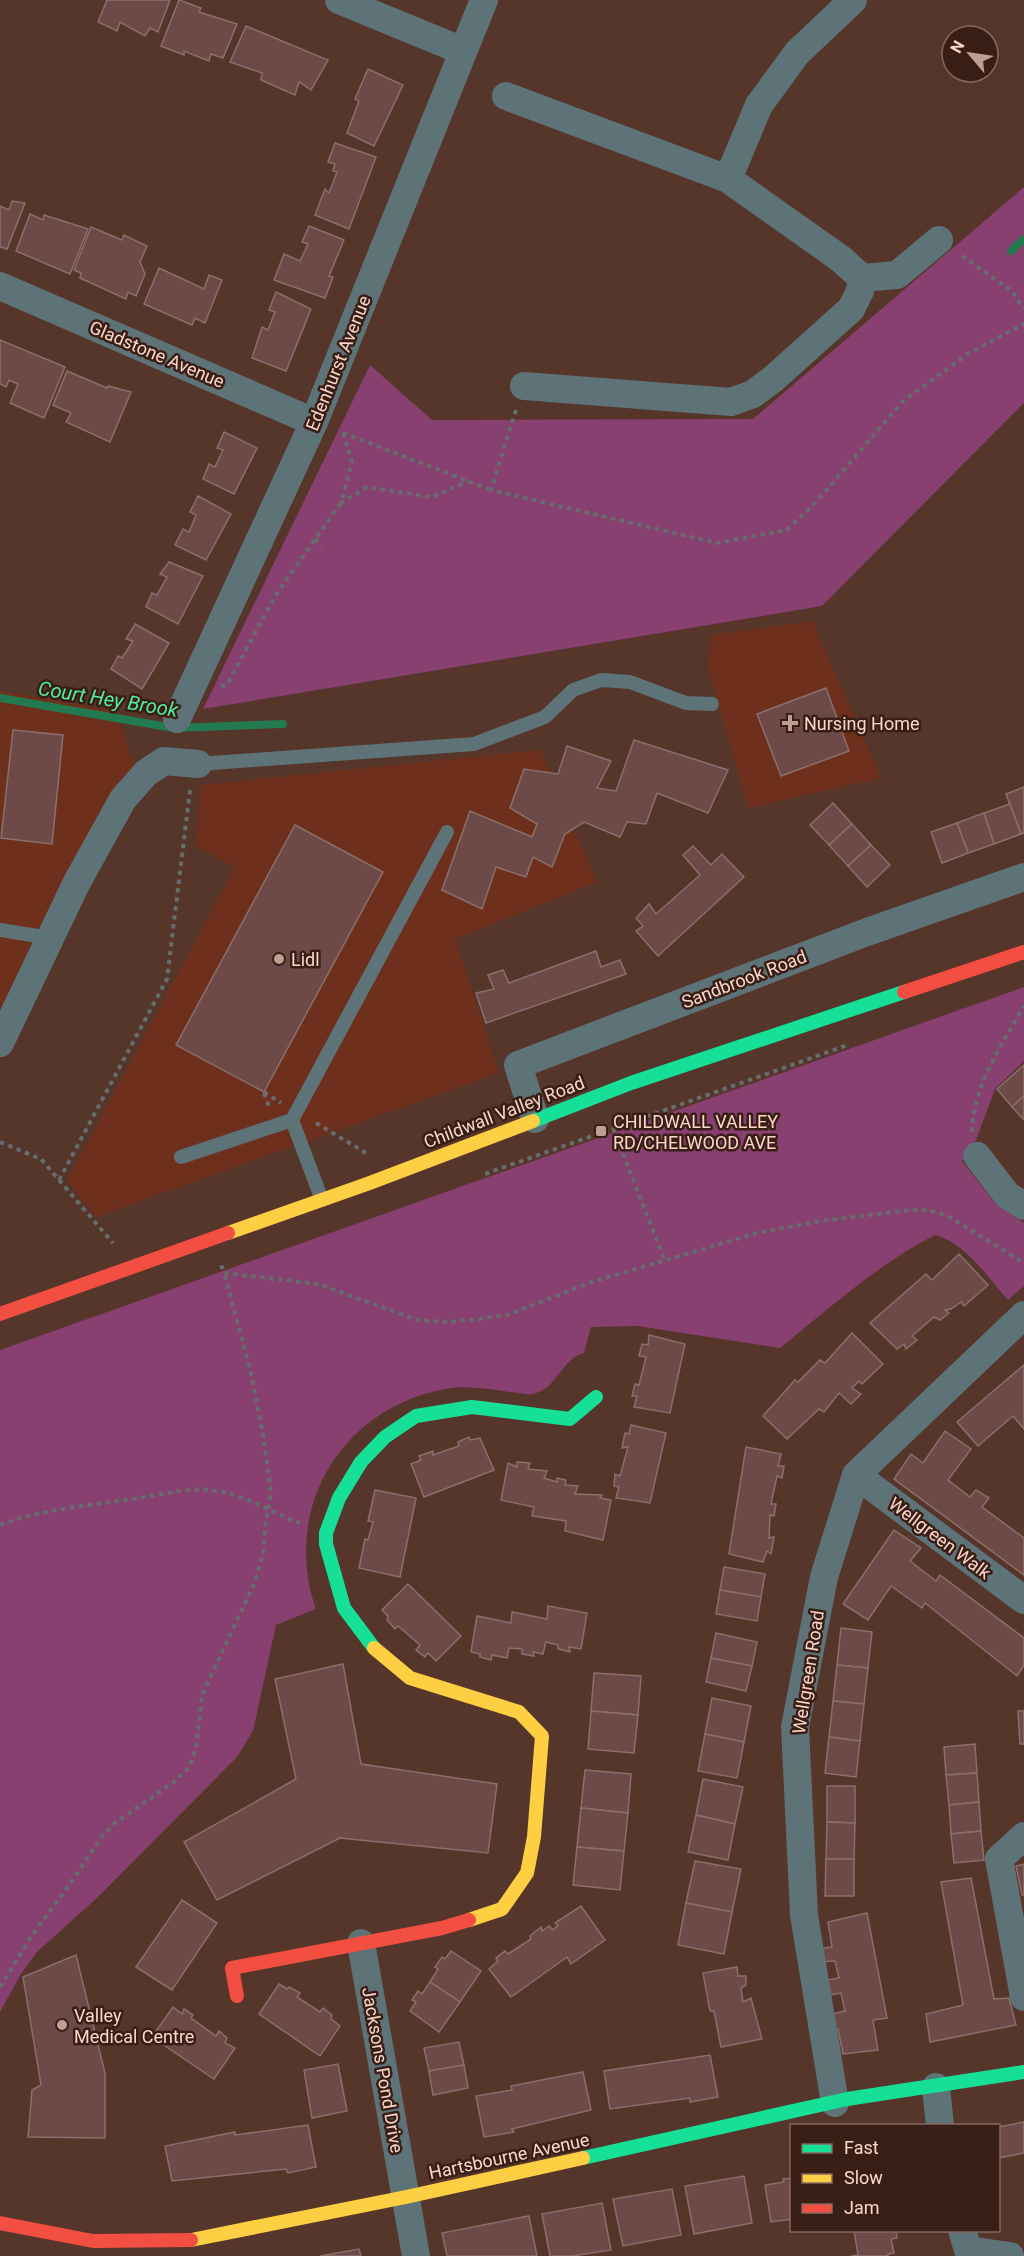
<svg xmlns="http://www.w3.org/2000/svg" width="1024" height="2256" viewBox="0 0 1024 2256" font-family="Roboto,sans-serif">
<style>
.built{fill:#6e301c}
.green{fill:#874070}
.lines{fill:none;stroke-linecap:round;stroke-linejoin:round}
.stream{stroke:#247a50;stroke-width:8}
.building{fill:#6d4a48;stroke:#8b6f6a;stroke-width:1.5}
.path{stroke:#676c6d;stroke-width:4;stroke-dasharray:4.5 4.5;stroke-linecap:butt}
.lane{stroke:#5d7378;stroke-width:14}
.street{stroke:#5d7378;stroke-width:28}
.fast{stroke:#16e098;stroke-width:14}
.slow{stroke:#ffcf43;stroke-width:14}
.jam{stroke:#f24e42;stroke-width:14}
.poi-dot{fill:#c19e92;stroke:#391e16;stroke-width:2}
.labels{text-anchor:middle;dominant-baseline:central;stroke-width:5;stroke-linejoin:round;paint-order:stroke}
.street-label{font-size:18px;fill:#fbd6ca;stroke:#391e16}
.poi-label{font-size:18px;fill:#fbd6ca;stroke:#391e16;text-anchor:start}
.water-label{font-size:20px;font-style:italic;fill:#4fefa2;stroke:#391e16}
</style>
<rect width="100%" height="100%" fill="#56352a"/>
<!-- built -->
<g class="built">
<polygon points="812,621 881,778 748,808 708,668 711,635"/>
<polygon points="0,691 116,711 134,766 54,963 0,1049"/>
<polygon points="540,750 597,882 455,939 499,1073 96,1217 67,1181 235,867 196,846 200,785"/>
</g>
<!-- green -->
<g class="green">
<polygon points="1024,187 1024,403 822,606 203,709 370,365 432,420 753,419"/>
<path d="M1024,987V1061L995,1089L976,1140L962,1161L996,1204L1024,1223V1286L1008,1300C987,1277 966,1243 935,1235C878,1264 830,1308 780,1348L637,1326L591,1327L584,1353C562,1358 556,1391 532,1394C525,1395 516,1392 509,1392C488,1389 466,1385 446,1389C342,1407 281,1509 316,1609L276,1625L253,1731L237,1757L98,1897L37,1952L21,1974L0,2012V1350Z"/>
</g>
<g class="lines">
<!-- stream -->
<g class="stream">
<polyline points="1011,251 1024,239"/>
<polyline points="0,698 174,728 283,724"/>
</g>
</g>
<!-- building -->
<g class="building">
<polygon points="107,0 170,0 158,32 150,28 145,36 120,22 117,31 98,22"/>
<polygon points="179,0 201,8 199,12 237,24 223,58 211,54 209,61 184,51 184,55 161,46"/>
<polygon points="246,26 328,60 311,90 299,82 295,95 261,80 262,73 230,62"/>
<polygon points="368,69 403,85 374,146 347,133 359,101 355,99"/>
<polygon points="335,143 376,157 349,229 315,215 325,189 329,193 337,172 333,171 335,164 328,162"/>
<polygon points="12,201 25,203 7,249 0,247 0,206 9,210"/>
<polygon points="30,214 43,220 44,215 88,229 70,274 16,251"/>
<polygon points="309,226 344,240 329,276 333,277 325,298 274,280 284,254 300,261 308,244 302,242"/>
<polygon points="91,227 122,240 124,235 147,246 140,262 145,274 136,296 128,292 126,299 80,278 81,273 74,270"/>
<polygon points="159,268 204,289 209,275 222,280 205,323 195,318 192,325 144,304"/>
<polygon points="276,292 311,309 286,371 252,358 262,327 268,330 275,312 269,310"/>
<polygon points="0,340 65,367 44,418 10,403 18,384 9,380 6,387 0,384"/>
<polygon points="67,371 107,388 108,386 131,392 110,442 66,422 71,413 53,405"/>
<polygon points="224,432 257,448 234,494 203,479 209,464 215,467 223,450 217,448"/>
<polygon points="198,496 231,514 206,560 175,545 183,529 189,532 196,515 190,512"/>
<polygon points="169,562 203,576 178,624 146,607 152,593 157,595 167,577 160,574"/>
<polygon points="135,624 169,643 142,689 111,669 118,656 122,658 133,641 126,639"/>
<polygon points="826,688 849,751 781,776 757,714"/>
<polygon points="13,730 63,735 52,844 1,838"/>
<polygon points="634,740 728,770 708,813 657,793 646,824 627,822 620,837 584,822 565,834 552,867 533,857 526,877 496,867 482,909 442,890 470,811 532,837 537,824 510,808 524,769 558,774 567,746 611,761 597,788 616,791"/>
<polygon points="1024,787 1024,833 1021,834 1006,794"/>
<polygon points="833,803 852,824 829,845 810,825"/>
<polygon points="1010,804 1021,834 994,844 984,813"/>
<polygon points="984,813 994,844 968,853 957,823"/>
<polygon points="957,823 968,853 942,863 931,832"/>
<polygon points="852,824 871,845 848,866 829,845"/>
<polygon points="295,825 383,872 264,1092 176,1045"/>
<polygon points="871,845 890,865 867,887 848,866"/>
<polygon points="693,846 711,865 722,854 744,877 658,956 636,931 643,926 636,918 649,904 656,914 700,875 683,855"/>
<polygon points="596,951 601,967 620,960 626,974 486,1023 476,993 494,989 488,975 503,970 509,983"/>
<polygon points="1024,1065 1024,1096 1012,1107 997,1089"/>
<polygon points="1024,1096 1024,1120 1012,1107"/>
<polygon points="959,1254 988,1285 964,1306 961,1302 951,1309 945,1310 949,1313 940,1320 934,1317 912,1336 917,1340 906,1349 904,1344 897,1349 870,1323 926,1274 932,1280"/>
<polygon points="852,1333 883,1364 862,1384 859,1381 852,1388 861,1394 851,1404 839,1393 824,1412 819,1409 787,1439 763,1416 795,1380 798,1382 820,1360 825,1363"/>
<polygon points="649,1335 685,1344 670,1413 634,1407 637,1396 632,1396 635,1384 639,1385 646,1357 639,1356 642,1344 648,1345"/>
<polygon points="1024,1365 1024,1429 1013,1416 978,1446 957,1422"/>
<polygon points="631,1425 666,1433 650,1503 616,1498 619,1487 614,1486 615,1474 620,1476 628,1447 622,1448 625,1433 629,1434"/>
<polygon points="945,1431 971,1449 948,1480 970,1497 976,1490 989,1498 982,1507 1024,1538 1024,1575 894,1479 911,1454 923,1463"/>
<polygon points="469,1437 470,1440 480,1438 494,1470 424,1497 411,1464 421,1460 419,1456 433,1451 433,1455 459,1446 458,1442"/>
<polygon points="746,1447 781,1454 778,1466 784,1466 782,1478 777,1476 771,1504 776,1504 774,1516 770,1515 769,1538 774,1537 771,1554 767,1551 763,1562 729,1554"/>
<polygon points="517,1462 530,1463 528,1469 547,1471 544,1478 557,1482 557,1478 566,1480 565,1485 578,1486 575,1494 602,1495 600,1498 611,1500 603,1540 565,1531 566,1521 532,1516 534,1507 501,1500 508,1463 517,1467"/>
<polygon points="375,1490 416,1498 400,1577 359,1568 365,1539 368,1540 373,1522 368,1521"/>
<polygon points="894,1530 921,1548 910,1561 936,1581 940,1575 1024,1638 1024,1665 1017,1676 925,1603 922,1608 891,1586 868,1620 843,1604"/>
<polygon points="724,1567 765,1574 761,1597 720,1590"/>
<polygon points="408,1584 461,1636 436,1661 428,1653 425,1657 416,1650 420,1645 398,1626 395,1629 387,1620 388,1616 382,1610"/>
<polygon points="720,1590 761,1597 757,1621 716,1614"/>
<polygon points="548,1606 587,1613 581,1649 569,1647 570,1652 558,1649 558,1645 546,1642 543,1654 533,1652 534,1656 522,1654 522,1649 509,1648 507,1658 492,1655 491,1660 480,1657 480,1654 471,1652 477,1616 511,1623 512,1612 547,1619"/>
<polygon points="841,1628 872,1632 868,1668 837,1665"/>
<polygon points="716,1633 757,1642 752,1666 711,1658"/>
<polygon points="711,1658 752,1666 746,1691 706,1682"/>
<polygon points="343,1664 361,1764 497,1784 488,1853 340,1838 217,1900 184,1842 296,1779 275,1679"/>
<polygon points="837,1665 868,1668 864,1704 833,1701"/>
<polygon points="594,1673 641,1676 638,1715 591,1711"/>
<polygon points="712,1698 751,1706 744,1742 705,1734"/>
<polygon points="833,1701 864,1704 860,1741 829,1737"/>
<polygon points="591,1711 638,1715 634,1753 588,1749"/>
<polygon points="1018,1711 1024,1711 1024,1744 1020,1744"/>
<polygon points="705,1734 744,1742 737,1778 698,1771"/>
<polygon points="829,1737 860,1741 856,1777 825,1773"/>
<polygon points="975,1744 977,1773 946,1775 944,1747"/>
<polygon points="585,1770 631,1774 628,1813 581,1808"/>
<polygon points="977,1773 979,1802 949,1805 946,1775"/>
<polygon points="703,1779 743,1787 735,1824 696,1815"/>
<polygon points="827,1786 855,1786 855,1823 827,1822"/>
<polygon points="979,1802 981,1831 951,1834 949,1805"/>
<polygon points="581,1808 628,1813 624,1851 577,1847"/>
<polygon points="696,1815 735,1824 728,1860 688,1852"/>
<polygon points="827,1822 855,1823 854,1859 826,1859"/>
<polygon points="981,1831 984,1860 954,1863 951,1834"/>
<polygon points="577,1847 624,1851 620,1890 573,1885"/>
<polygon points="826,1859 854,1859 854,1896 825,1896"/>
<polygon points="695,1861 741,1869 732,1912 686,1903"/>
<polygon points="1024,1864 1024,1895 1022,1895 1016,1866"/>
<polygon points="971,1878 994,1999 1009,1998 1016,2025 930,2042 926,2014 963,2005 941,1882"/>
<polygon points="182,1900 217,1923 172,1990 136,1967"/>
<polygon points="686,1903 732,1912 724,1954 678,1945"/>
<polygon points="581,1906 605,1940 571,1964 567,1957 511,1997 489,1969 498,1961 496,1958 505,1951 508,1954 531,1939 530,1936 541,1927 542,1931 549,1926 553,1930 558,1925 555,1923"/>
<polygon points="867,1913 887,2018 873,2020 878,2050 843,2054 838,2029 830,2029 828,2015 845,2011 841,1993 824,1996 821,1981 839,1978 835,1961 819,1962 816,1949 832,1947 828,1922"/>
<polygon points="451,1951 481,1971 460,2002 430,1982 438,1969 435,1967 442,1957 445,1959"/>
<polygon points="76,1955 105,2073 105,2138 28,2137 32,2090 41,2085 23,1977"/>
<polygon points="737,1967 738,1976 746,1976 746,1985 741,1988 743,2002 751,1998 762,2039 721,2047 714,2011 710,2011 703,1973"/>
<polygon points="430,1982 460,2002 439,2032 410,2011 416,2002 412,2000 418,1991 422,1994"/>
<polygon points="279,1984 287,1989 289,1987 300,1993 297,1997 320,2012 323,2008 332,2015 331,2019 340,2026 320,2056 259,2014"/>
<polygon points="173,2007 182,2014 184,2009 193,2015 191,2018 216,2036 219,2031 227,2038 225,2043 235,2048 214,2079 152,2037"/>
<polygon points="459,2042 464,2065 429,2071 424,2048"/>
<polygon points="710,2055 718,2097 690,2102 690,2098 610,2109 604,2071"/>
<polygon points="338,2064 347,2111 312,2118 304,2070"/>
<polygon points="464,2065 468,2088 433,2095 429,2071"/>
<polygon points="583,2072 591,2110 512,2129 514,2132 484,2137 476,2096 512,2090 511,2086"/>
<polygon points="1024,2122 1024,2153 998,2158 998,2127"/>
<polygon points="308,2125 316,2167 288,2173 286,2169 172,2181 165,2146 235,2132 235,2135"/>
<polygon points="744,2176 752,2223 694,2234 685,2186"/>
<polygon points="792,2178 792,2219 771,2222 765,2185 784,2182 783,2179"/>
<polygon points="672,2189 681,2235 623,2246 613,2199"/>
<polygon points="602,2203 611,2250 572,2256 550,2256 542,2214"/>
<polygon points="529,2216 537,2256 447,2256 442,2233"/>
<polygon points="854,2230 896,2230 897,2238 891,2239 894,2253 888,2254 888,2256 851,2256 858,2255"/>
<polygon points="359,2249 361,2256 320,2256"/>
</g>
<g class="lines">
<!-- path -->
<g class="path">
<polyline points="962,256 1012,291 1024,309"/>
<polyline points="516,410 491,490 717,543 787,530 818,500 902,402 969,353 1024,324"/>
<polyline points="343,433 352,462 341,503 367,487 432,497 468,481"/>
<polyline points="343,433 491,490"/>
<polyline points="315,539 322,546"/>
<polyline points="221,686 227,685 275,596 341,503"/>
<polyline points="264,1092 281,1103"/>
<polyline points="264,1093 270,1109"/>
<polyline points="316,1123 366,1153"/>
<polyline points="613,1128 665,1261"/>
<path d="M972,1132C973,1086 1002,1044 1024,1006"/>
<polyline points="0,1142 41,1159 113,1243"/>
<polyline points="485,1174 848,1045"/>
<polyline points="59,1180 167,979 190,790"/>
<polyline points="220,1268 222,1267 224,1273 318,1284 418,1320 447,1322 471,1320 507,1315 592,1282 757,1233 821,1221 910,1210 928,1210 948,1216 1024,1263"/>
<path d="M0,1525C41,1509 88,1506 132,1499C162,1495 192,1485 223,1492C251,1498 274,1514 300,1523"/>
<polyline points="0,1987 33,1934 67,1888 101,1838 115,1823 174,1782 189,1768 196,1748 202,1695 254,1584 263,1555 265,1527 271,1493 263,1434 250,1369 224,1273"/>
</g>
<!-- lane -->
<g class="lane">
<polyline points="198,764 474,744 545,717 573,690 601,680 630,682 686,703 712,704"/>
<polyline points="0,930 50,938"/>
<polyline points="181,1157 292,1120"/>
<polyline points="322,1200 292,1120 447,832"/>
</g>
<!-- street -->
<g class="street">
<polyline points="339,0 463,51"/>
<polyline points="506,96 728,179 841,259 862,278 860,291 851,309 773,379 753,394 731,402 524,386"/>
<polyline points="728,179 759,105 797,53 853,0"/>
<polyline points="862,278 897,275 939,240"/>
<polyline points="0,286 314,422"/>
<polyline points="177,719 314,422 484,0"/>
<polyline points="0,1043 77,882 123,799 146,773 164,761 198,764"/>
<polyline points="535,1119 518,1065 867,932 1024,877"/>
<polyline points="977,1156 1007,1195 1024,1206"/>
<polyline points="856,1475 1024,1600"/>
<polyline points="1024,1836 999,1859 1024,1997"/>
<polyline points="361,1943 416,2256"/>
<polyline points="936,2087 940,2126"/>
<polyline points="835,2103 804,1915 795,1727 824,1577 856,1475 1024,1315"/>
<polyline points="962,2230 968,2250 1010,2256"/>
</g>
<!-- fast -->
<g class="fast">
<polyline points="533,1121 631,1083 904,992"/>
<polyline points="374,1648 344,1608 326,1544 326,1533 339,1498 361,1462 385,1437 416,1416 472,1407 570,1419 596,1397"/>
<polyline points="583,2158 847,2099 1024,2072"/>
</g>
<!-- slow -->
<g class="slow">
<polyline points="228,1233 367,1184 533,1121"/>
<polyline points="374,1648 410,1678 519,1712 542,1736 534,1837 527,1873 502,1909 469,1920"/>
<polyline points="191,2240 406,2197 583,2158"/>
</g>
<!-- jam -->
<g class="jam">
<polyline points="904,992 1024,952"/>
<polyline points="0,1314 228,1233"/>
<polyline points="237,1996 232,1968 442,1928 469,1920"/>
<polyline points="0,2223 93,2241 191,2240"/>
</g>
</g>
<!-- markers -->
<g class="poi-dot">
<path d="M787 714h6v6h6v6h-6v6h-6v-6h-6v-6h6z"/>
<circle cx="279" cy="959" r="6"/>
<rect x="595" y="1125" width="12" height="12" rx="3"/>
<circle cx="62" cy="2025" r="6"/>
</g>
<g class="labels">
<!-- street labels -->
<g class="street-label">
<text transform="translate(157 354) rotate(23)">Gladstone Avenue</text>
<text transform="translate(338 363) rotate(-68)">Edenhurst Avenue</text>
<text transform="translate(744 979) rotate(-21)">Sandbrook Road</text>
<text transform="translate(504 1112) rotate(-21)">Childwall Valley Road</text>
<text transform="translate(940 1538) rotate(37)">Wellgreen Walk</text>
<text transform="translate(808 1672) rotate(-81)">Wellgreen Road</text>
<text transform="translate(383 2070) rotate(80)">Jacksons Pond Drive</text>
<text transform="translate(509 2156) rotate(-12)">Hartsbourne Avenue</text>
</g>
<!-- poi labels -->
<g class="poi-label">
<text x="804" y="723">Nursing Home</text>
<text x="291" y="959">Lidl</text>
<text x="613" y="1121">CHILDWALL VALLEY<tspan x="613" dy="21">RD/CHELWOOD AVE</tspan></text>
<text x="74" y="2015">Valley<tspan x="74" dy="21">Medical Centre</tspan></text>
</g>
<!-- water labels -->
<g class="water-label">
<text transform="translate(108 699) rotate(9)">Court Hey Brook</text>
</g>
</g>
<!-- legend -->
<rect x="790" y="2124" width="210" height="108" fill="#391e16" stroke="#87685e" stroke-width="1.5"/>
<rect x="802" y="2144" width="30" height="9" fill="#16e098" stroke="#87685e" stroke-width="1.5"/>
<text x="844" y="2154" font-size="18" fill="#fbd6ca">Fast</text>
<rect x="802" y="2174" width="30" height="9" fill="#ffcf43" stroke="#87685e" stroke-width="1.5"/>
<text x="844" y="2184" font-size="18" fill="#fbd6ca">Slow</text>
<rect x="802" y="2204" width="30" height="9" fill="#f24e42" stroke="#87685e" stroke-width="1.5"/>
<text x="844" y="2214" font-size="18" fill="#fbd6ca">Jam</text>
<!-- north arrow -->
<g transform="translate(970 54) rotate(299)"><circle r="28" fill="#391e16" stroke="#87685e" stroke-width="1.5"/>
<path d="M0-4.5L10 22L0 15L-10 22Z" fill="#c19e92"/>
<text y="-9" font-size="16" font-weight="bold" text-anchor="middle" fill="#fbd6ca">N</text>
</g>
</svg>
